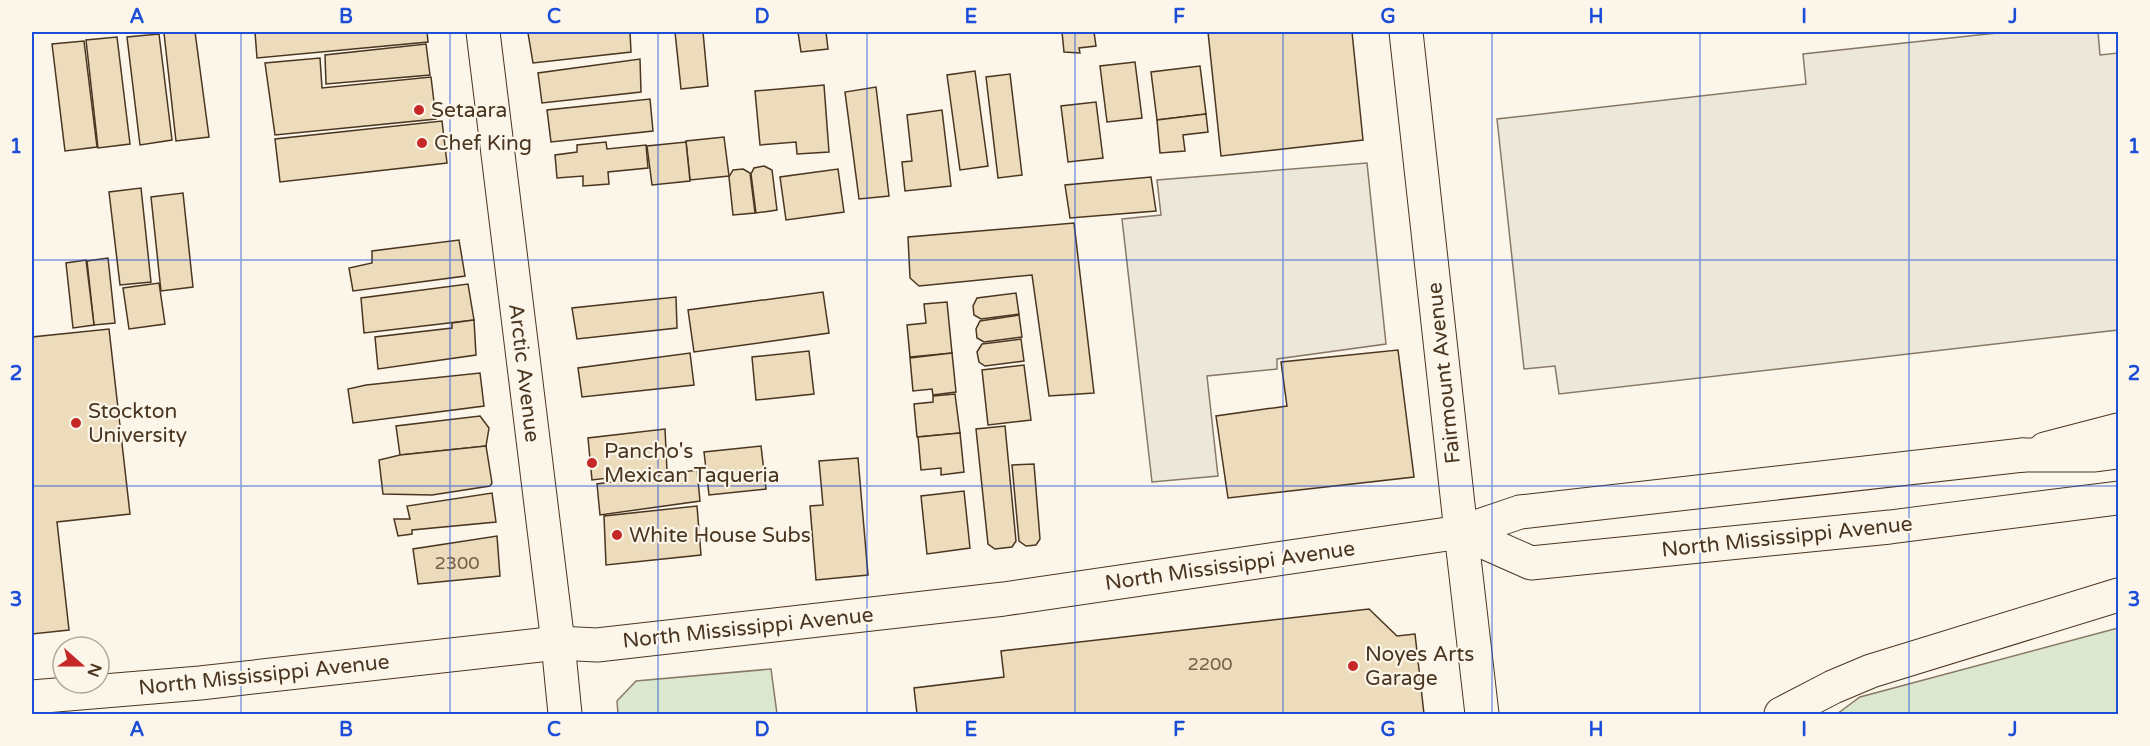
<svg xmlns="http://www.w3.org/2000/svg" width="2150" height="746" viewBox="0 0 2150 746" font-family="'Varela Round',sans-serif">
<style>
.green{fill:#dce7d0;stroke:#887966;stroke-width:1.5}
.parking{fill:#ede7d9;stroke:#887966;stroke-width:1.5}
.building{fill:#ecdcbc;stroke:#4a3520;stroke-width:1.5}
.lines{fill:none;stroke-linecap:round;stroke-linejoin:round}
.minor-casing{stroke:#4a3520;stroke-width:35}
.tertiary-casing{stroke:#4a3520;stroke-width:35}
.primary-casing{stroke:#4a3520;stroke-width:35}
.trunk-casing{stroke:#4a3520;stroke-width:35}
.motorway-casing{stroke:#4a3520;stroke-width:35}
.minor{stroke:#fbf6e9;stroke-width:33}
.tertiary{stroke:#fbf6e9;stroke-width:33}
.primary{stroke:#fbf6e9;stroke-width:33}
.trunk{stroke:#fbf6e9;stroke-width:33}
.motorway{stroke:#fbf6e9;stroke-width:33}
.grid{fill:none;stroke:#1d4ed8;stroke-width:1.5;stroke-opacity:0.55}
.poi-dot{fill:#c62828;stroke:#fbf6e9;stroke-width:2}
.labels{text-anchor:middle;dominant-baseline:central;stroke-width:4.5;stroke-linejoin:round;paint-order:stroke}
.number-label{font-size:18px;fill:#725f47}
.poi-label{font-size:21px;fill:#4a3520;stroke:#fbf6e9;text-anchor:start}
.street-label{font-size:21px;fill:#4a3520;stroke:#fbf6e9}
.neatline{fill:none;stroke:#1d4ed8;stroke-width:2}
.grid-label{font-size:20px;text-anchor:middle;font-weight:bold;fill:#1d4ed8}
</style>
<rect width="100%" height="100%" fill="#fbf6e9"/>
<!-- green -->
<g class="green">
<polygon points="2118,628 2118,714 1837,714 1860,697"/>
<polygon points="771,669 777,714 618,714 617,701 636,681"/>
</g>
<!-- parking -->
<g class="parking">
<polygon points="2006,32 2098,32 2100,55 2118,53 2118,330 1559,394 1555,366 1524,369 1497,119 1806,84 1803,54"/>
<polygon points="1367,163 1386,344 1277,359 1277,369 1207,376 1218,476 1152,482 1122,219 1161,215 1157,180"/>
</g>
<!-- building -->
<g class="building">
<polygon points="179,32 195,32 209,137 176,141 164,33"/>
<polygon points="255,32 427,32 428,42 257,58"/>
<polygon points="538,32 630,32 631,52 533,63 528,33"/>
<polygon points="675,32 703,32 708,86 681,89"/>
<polygon points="798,32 826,32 828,49 801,52"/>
<polygon points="1062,32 1094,32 1096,46 1079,48 1080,53 1064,52"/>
<polygon points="1208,32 1352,32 1363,140 1221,156"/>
<polygon points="159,34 172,140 140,145 127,37"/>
<polygon points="117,37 130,144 98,148 86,40"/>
<polygon points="84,41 97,147 65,151 52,44"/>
<polygon points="426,44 430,75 326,84 325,55"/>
<polygon points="320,58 322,88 431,77 436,119 275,135 265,63"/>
<polygon points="640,59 641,92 542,103 538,73"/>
<polygon points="1135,62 1142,118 1107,122 1100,66"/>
<polygon points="1200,66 1206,114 1157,120 1151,72"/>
<polygon points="975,71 988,166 960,170 947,75"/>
<polygon points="1010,74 1022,175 998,178 986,77"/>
<polygon points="824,85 829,152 797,154 796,142 760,145 755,91"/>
<polygon points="876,87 889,196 859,199 845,92"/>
<polygon points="650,99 653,131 551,142 547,110"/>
<polygon points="1096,102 1103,158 1068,162 1061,106"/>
<polygon points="942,110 951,186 905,191 902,162 912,161 907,115"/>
<polygon points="1206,114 1208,132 1183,135 1185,151 1160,153 1157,120"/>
<polygon points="442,121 447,163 280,182 275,139"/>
<polygon points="724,137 729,176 690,180 686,141"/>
<polygon points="606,142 607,149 646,145 648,168 608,172 609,184 583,186 583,176 557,178 555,155 577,152 577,145"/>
<polygon points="686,142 690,181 652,185 647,146"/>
<polygon points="764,166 772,170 777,210 756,213 751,174 754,168"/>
<polygon points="743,169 750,173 755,213 733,215 729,177 733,170"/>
<polygon points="838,169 844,212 786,220 780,177"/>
<polygon points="1151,177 1156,211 1070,218 1065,185"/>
<polygon points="141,188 151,282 120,285 109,192"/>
<polygon points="183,193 193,287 161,291 151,197"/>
<polygon points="1074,223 1094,393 1049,396 1032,275 919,286 910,278 908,237"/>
<polygon points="459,240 465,276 353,291 349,268 372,263 372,251"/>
<polygon points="108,258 115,323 94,325 87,261"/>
<polygon points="86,260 94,325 73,328 66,263"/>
<polygon points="159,283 165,324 129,329 123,288"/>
<polygon points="468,284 474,320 364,333 361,298"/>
<polygon points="823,292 829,333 694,352 688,310"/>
<polygon points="1016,293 1019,314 981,319 974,315 973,306 977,298"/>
<polygon points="676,297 677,328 577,339 572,308"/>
<polygon points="947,302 952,353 910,357 907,325 926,323 924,304"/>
<polygon points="1019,315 1022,337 984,342 977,338 976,329 980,321"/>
<polygon points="474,320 476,355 378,369 375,337 452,328 452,323"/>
<polygon points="109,329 130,514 57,522 69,630 32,634 32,337"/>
<polygon points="1021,339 1024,361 985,366 979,362 977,352 982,344"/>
<polygon points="1398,350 1414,477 1228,498 1216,416 1287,406 1281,362"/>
<polygon points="809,351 814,394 756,400 752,357"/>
<polygon points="690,353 694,385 582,397 578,368"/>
<polygon points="952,353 956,392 933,395 932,389 913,391 910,358"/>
<polygon points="1024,365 1031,420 988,425 982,370"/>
<polygon points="480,373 484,406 353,423 348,389 366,385"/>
<polygon points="955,394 960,433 917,437 914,404 933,402 933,396"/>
<polygon points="480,416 489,428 486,446 400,455 396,426"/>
<polygon points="1005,426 1016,541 1012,547 995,549 988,544 976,429"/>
<polygon points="665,429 667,471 592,480 588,438"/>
<polygon points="960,433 964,472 941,475 941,468 921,470 918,437"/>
<polygon points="486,446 492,483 490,486 432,495 383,494 379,460 400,455"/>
<polygon points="761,446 766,489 709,495 704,452"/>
<polygon points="858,458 868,575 816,580 810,506 823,505 819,461"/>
<polygon points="1034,464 1040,539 1036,545 1026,546 1019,541 1012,465"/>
<polygon points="697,470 700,501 600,515 597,484"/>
<polygon points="964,491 970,548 927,554 921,496"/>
<polygon points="492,493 496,522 412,530 412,534 398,536 394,519 410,519 407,506"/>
<polygon points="697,506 701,555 606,565 604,516"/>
<polygon points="497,536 500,576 418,584 413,549"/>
<polygon points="1369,609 1397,636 1415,634 1424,714 917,714 914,688 1004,677 1001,651"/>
</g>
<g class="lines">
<defs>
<polyline id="minor" points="2045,449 2118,430"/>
<g id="tertiary">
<polyline points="483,32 558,643"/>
<polyline points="1406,32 1461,532"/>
</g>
<g id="primary">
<polyline points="1461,532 1531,563 1890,527 2118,498"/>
<polyline points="1461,532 1482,714"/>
<polyline points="558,643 565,714"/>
<polyline points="32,697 200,683 558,643 597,645 1004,599 1461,532 1520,512 2023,455"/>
</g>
<polyline id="trunk" points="2023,455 2095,455 2118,452"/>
<polyline id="motorway" points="1781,714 1833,687 1871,671 2118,595"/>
</defs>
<!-- minor casing -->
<use href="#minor" class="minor-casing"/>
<!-- tertiary casing -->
<use href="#tertiary" class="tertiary-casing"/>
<!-- primary casing -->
<use href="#primary" class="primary-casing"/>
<!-- trunk casing -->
<use href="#trunk" class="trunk-casing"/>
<!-- motorway casing -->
<use href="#motorway" class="motorway-casing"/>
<!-- minor -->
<use href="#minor" class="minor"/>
<!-- tertiary -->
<use href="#tertiary" class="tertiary"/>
<!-- primary -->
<use href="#primary" class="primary"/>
<!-- trunk -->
<use href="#trunk" class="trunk"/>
<!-- motorway -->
<use href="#motorway" class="motorway"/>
</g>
<!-- grid -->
<path class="grid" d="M241,32V714M450,32V714M658,32V714M867,32V714M1075,32V714M1283,32V714M1492,32V714M1700,32V714M1909,32V714M32,260H2118M32,486H2118"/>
<!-- markers -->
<g class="poi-dot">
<circle cx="419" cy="110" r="6"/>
<circle cx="422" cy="143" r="6"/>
<circle cx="76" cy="423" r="6"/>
<circle cx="592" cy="463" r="6"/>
<circle cx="617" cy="535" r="6"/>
<circle cx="1353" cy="666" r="6"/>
</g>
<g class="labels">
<!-- number labels -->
<g class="number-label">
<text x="457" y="563">2300</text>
<text x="1210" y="664">2200</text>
</g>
<!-- poi labels -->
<g class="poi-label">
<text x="431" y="110">Setaara</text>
<text x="434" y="143">Chef King</text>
<text x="88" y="411">Stockton<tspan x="88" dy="24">University</tspan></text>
<text x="604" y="451">Pancho's<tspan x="604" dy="24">Mexican Taqueria</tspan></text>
<text x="629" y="535">White House Subs</text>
<text x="1365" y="654">Noyes Arts<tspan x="1365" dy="24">Garage</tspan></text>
</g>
<!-- street labels -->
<g class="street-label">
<text transform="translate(524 373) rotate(83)">Arctic Avenue</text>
<text transform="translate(1444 373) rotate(-96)">Fairmount Avenue</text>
<text transform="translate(1787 537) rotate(-6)">North Mississippi Avenue</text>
<text transform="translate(1230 566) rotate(-8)">North Mississippi Avenue</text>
<text transform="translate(748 628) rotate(-6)">North Mississippi Avenue</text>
<text transform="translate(264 675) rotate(-6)">North Mississippi Avenue</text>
</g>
</g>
<!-- border -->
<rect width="2150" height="746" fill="none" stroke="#fbf6e9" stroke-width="66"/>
<!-- north arrow -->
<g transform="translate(81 665) rotate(111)"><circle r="28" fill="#fbf6e9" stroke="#b4a999" stroke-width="1.5"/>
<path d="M0-4.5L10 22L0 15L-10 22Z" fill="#c62828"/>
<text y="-9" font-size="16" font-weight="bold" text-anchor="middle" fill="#4a3520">N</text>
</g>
<rect x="33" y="33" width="2084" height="680" class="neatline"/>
<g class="grid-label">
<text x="137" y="23">A</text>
<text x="346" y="23">B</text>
<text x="554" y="23">C</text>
<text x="762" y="23">D</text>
<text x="971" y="23">E</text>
<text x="1179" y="23">F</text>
<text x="1388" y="23">G</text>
<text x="1596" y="23">H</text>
<text x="1804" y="23">I</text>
<text x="2013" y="23">J</text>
<text x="16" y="153">1</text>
<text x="2134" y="153">1</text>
<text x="16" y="380">2</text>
<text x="2134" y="380">2</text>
<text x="16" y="606">3</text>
<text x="2134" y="606">3</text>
<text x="137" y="736">A</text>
<text x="346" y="736">B</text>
<text x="554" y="736">C</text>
<text x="762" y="736">D</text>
<text x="971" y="736">E</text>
<text x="1179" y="736">F</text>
<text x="1388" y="736">G</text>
<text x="1596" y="736">H</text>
<text x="1804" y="736">I</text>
<text x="2013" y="736">J</text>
</g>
</svg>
